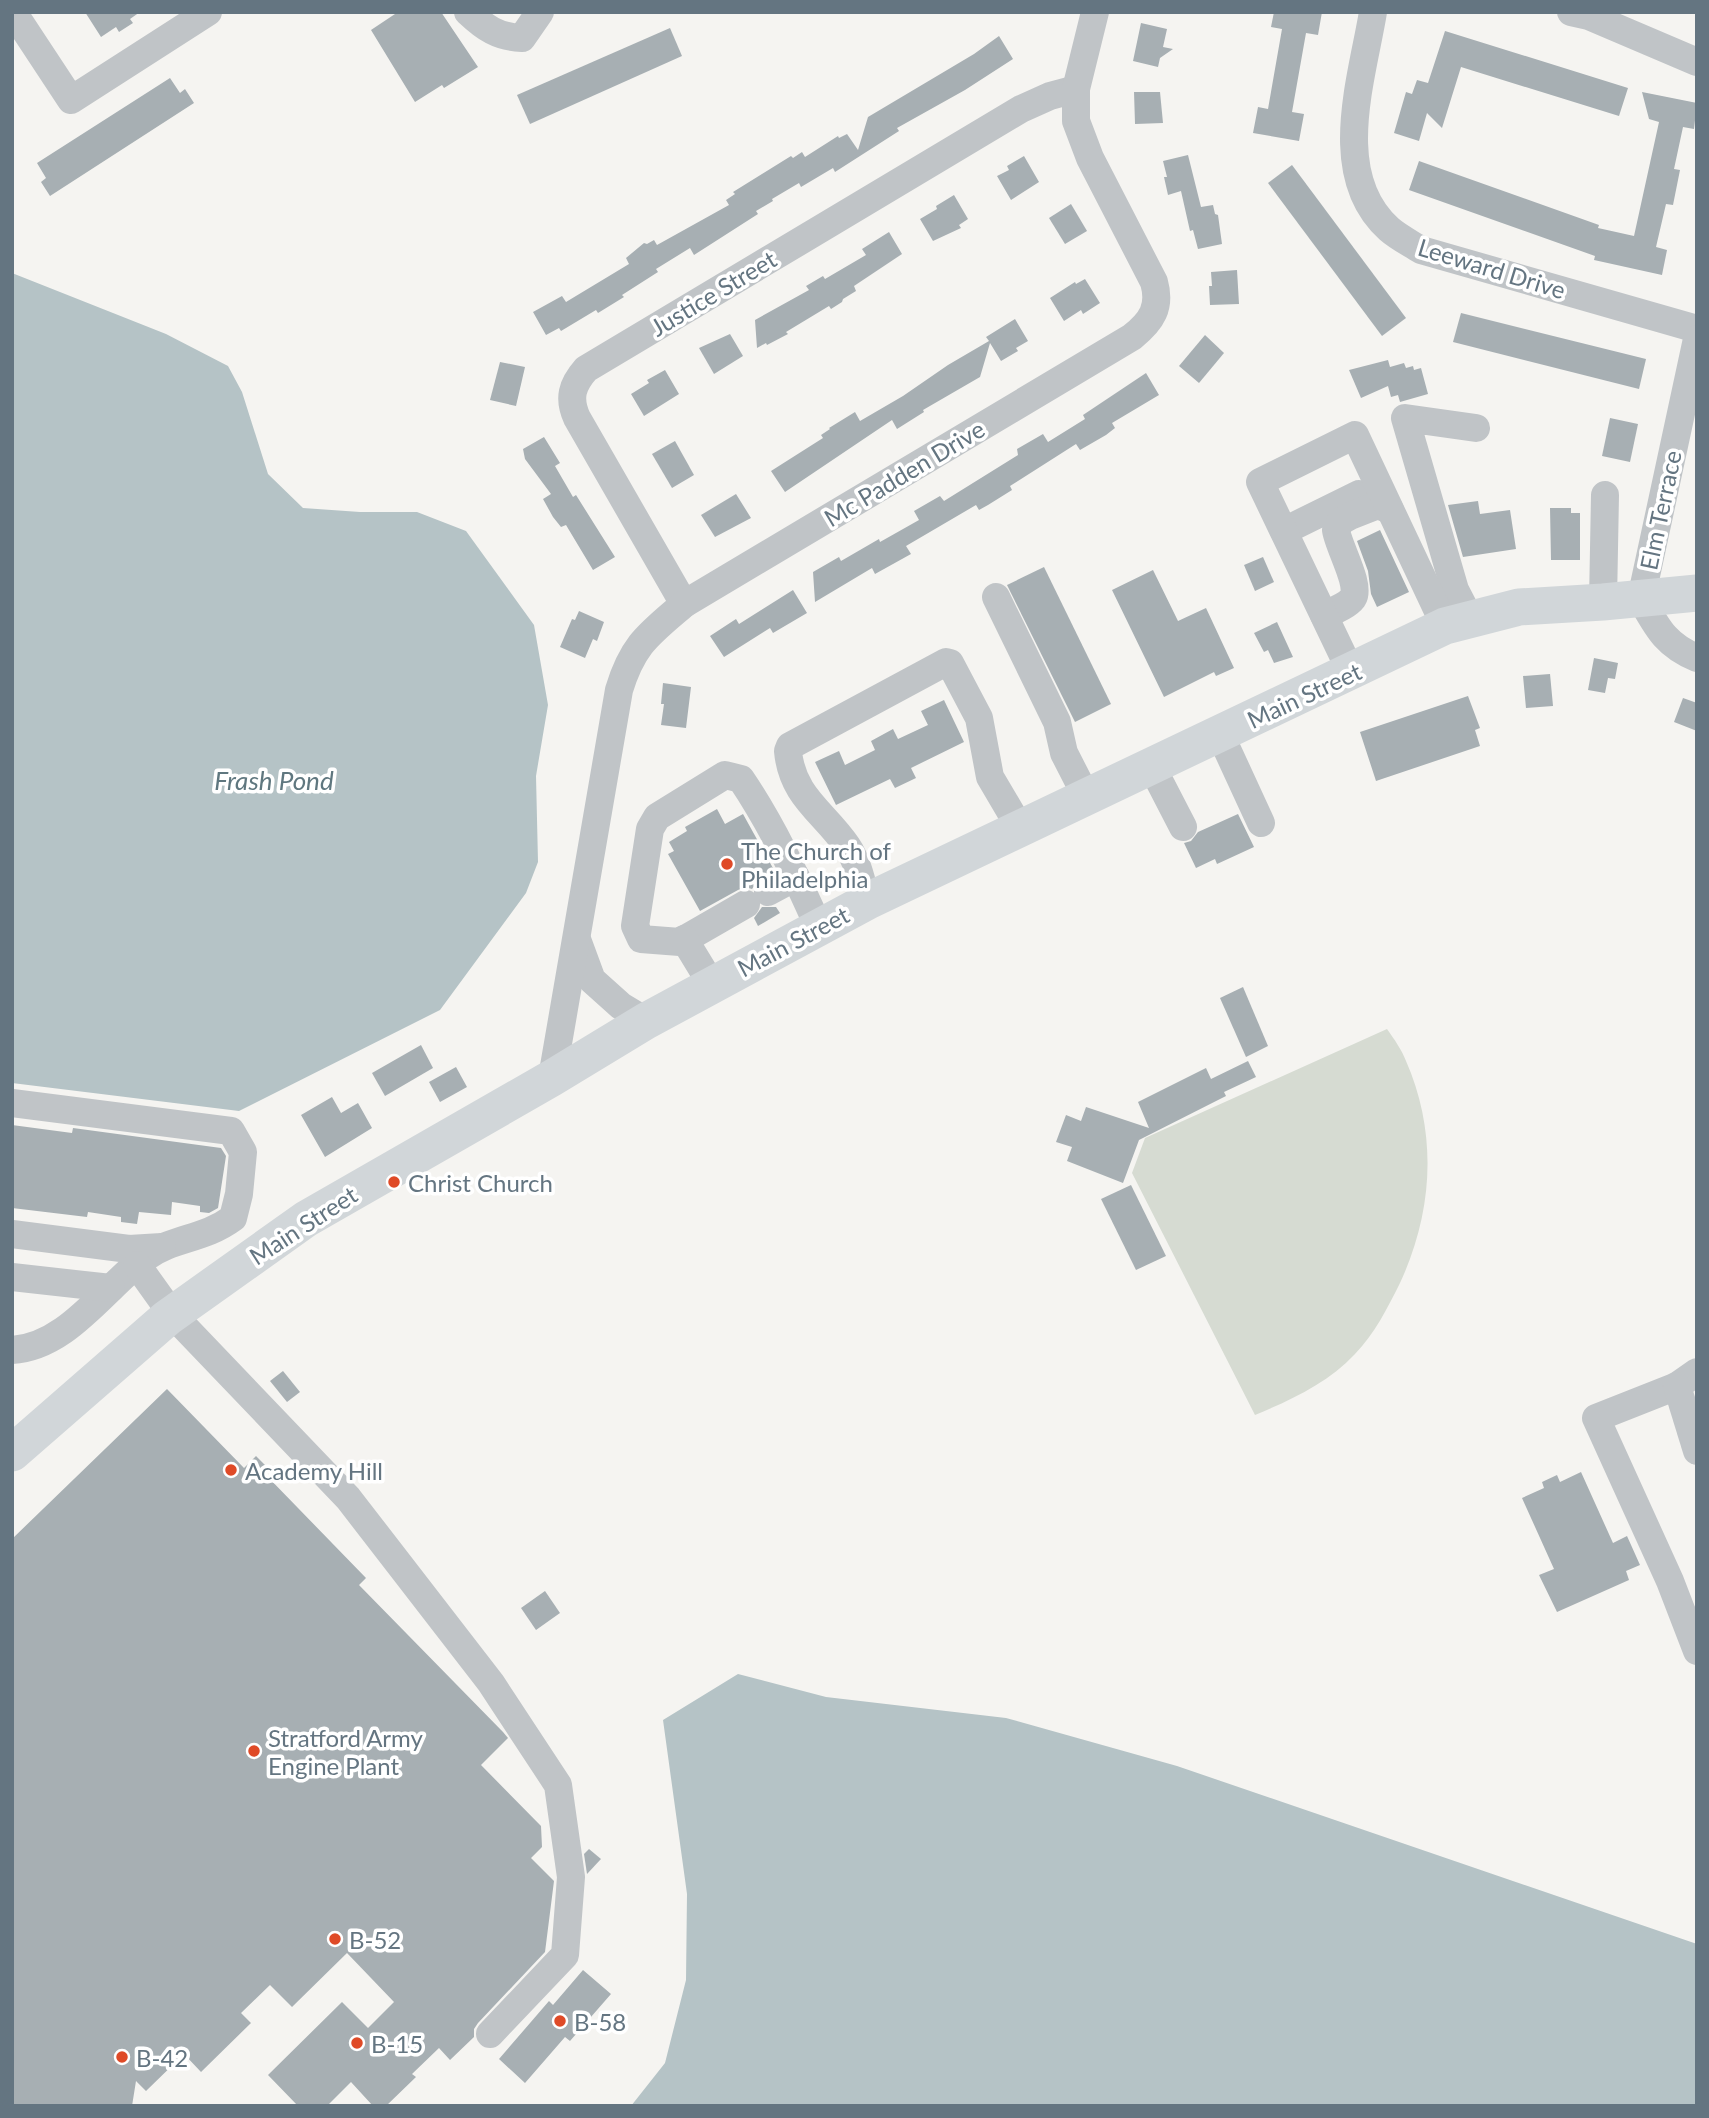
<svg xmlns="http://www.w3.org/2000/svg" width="1709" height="2118" viewBox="0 0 1709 2118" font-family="Lato,sans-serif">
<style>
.green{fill:#d6dbd2}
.water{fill:#b5c3c6}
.building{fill:#a7afb3}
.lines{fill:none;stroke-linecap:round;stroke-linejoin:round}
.minor{stroke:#c0c4c7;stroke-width:28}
.major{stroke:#d1d6d9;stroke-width:37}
.poi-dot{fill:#df4a27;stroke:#fff;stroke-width:2.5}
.labels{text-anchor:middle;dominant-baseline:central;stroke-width:7;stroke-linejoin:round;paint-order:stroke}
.street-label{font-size:24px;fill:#647581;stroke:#fff}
.poi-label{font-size:24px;fill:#647581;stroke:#fff;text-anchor:start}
.water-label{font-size:26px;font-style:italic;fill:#5f777f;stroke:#fff}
</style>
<rect width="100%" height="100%" fill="#f5f4f1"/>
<!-- green -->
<path class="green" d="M1387,1029C1394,1039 1402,1050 1406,1061C1438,1134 1433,1212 1400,1283C1387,1309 1375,1333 1355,1354C1328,1383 1291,1400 1255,1415L1132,1173L1145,1138Z"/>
<!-- water -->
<g class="water">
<polygon points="12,273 166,334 228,366 242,392 268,474 303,508 360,512 417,512 466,531 534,625 548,705 536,776 538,862 526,893 440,1010 239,1111 12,1083"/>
<polygon points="738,1674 826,1697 1006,1718 1177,1766 1697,1944 1697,2106 631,2106 665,2063 686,1980 687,1894 663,1720"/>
</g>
<!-- building -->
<g class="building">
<polygon points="85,12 140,12 130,19 133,23 119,32 116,27 101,37"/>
<polygon points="398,12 441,12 478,67 444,88 442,85 415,102 371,30"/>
<polygon points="1274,12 1322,12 1318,35 1306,33 1292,112 1304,114 1299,141 1253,133 1258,107 1268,109 1282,29 1271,27"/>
<polygon points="1141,23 1167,29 1163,47 1173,49 1160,58 1158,67 1133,61"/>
<polygon points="670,28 682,56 530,124 517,95"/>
<polygon points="1445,31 1628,88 1619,116 1461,67 1442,128 1427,113 1419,141 1394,133 1406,92 1412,94 1417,80 1428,83"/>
<polygon points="999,36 1013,59 965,90 897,128 899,131 835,172 833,168 801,187 799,183 772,199 773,201 756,211 758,214 694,255 690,248 656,269 658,272 622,295 624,297 598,313 596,310 561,331 559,328 546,335 533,312 562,296 566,302 629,264 626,258 644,243 647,244 654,240 657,245 729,205 726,200 735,194 733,192 791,156 793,158 802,152 805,157 838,136 839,138 847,134 858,150 868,117 974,54"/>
<polygon points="170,78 180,93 185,89 194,103 50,196 41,182 46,178 37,163"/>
<polygon points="1134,92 1160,92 1163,123 1135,124"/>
<polygon points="1642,92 1697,103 1694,129 1683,127 1674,169 1680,170 1673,205 1666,204 1656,247 1667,250 1662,275 1594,260 1595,256 1409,190 1419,161 1599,225 1598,228 1634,236 1659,122 1649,119"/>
<polygon points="1188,155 1201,207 1213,205 1215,214 1218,215 1222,244 1198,249 1193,230 1190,231 1181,191 1168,195 1164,177 1167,177 1163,161"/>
<polygon points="1024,156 1039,182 1011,200 997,176 1009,170 1007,166"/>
<polygon points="1292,165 1406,318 1382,336 1268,183"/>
<polygon points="954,195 968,219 959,225 961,228 933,241 920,219 937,209 936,206"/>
<polygon points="1071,204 1087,231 1065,244 1049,218"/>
<polygon points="889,232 902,254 854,286 856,291 843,299 842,302 831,309 829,306 786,332 788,334 767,345 766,343 757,348 755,320 809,290 806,286 823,276 825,279 866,255 862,249"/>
<polygon points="1237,270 1239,304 1210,305 1209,286 1212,286 1211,272"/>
<polygon points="1085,279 1100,303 1083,314 1081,310 1064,321 1050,298 1075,282 1076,284"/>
<polygon points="1461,313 1646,359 1639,389 1453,342"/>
<polygon points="1015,319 1028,341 1016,348 1018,351 1001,361 990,343 980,377 923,410 924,412 897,429 892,420 785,492 771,471 823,438 821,435 830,429 829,428 855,412 860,421 903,396 948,365 989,341 986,337"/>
<polygon points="730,334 743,356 714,374 699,348"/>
<polygon points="1205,335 1224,353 1199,383 1179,366"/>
<polygon points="1388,360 1390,367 1404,363 1406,368 1413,366 1414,370 1421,368 1428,394 1400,402 1398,395 1391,397 1388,386 1361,398 1349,370"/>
<polygon points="500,362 525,367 516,406 490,400"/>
<polygon points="665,370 679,394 644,416 631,394 649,383 647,380"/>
<polygon points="1146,373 1159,395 1112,423 1115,428 1106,435 1080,450 1076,444 1010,486 1012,490 988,505 979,510 976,505 906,546 911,554 875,574 872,568 815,602 813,572 839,557 841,561 879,539 880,542 919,520 914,511 940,496 944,501 1018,455 1017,449 1043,434 1048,442 1085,419 1083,415"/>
<polygon points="1610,418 1638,424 1630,462 1602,456"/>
<polygon points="544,437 560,463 555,466 573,497 576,495 615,557 593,570 566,525 561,527 553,517 543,499 551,494 525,459 523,449"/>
<polygon points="675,441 694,475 672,488 652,454"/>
<polygon points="736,494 751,518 715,537 701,515"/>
<polygon points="1478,501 1480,514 1510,510 1516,549 1463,557 1448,505"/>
<polygon points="1550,508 1571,508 1571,513 1580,513 1580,560 1551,560"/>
<polygon points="1380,530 1409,592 1377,607 1371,594 1368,571 1357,541"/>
<polygon points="1263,557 1274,582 1255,591 1244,565"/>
<polygon points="1044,567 1111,704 1075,722 1007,585"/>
<polygon points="1153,570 1178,621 1206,608 1234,668 1216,676 1214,672 1164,697 1112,590"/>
<polygon points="793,590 807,613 773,633 770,628 724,657 710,636 736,619 739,624"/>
<polygon points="579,611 604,622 597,641 593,639 585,658 560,647 572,619 575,620"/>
<polygon points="1277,622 1293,657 1274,663 1268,650 1264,652 1254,633"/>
<polygon points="1594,658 1618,663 1615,679 1608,678 1605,693 1588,690"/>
<polygon points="1550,674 1553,706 1526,708 1523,676"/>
<polygon points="663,683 691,687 686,728 661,725 664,704 661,704"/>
<polygon points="1468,696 1480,728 1475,730 1480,746 1376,781 1360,732"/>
<polygon points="1683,698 1697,703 1697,731 1674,722"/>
<polygon points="944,700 964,742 911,768 916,778 895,788 890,779 836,805 815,762 839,751 845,765 875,750 871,741 893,729 898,739 928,725 921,711"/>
<polygon points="717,809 725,824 743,814 774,870 760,878 752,889 745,887 738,890 700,911 668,854 674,851 669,842 687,831 685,827"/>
<polygon points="1238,814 1254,847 1217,864 1215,859 1196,868 1184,843 1191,841 1198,832"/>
<polygon points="762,907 776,907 780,913 758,926 754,918"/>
<polygon points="1243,987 1268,1046 1246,1057 1220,998"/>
<polygon points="421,1045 433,1068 385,1096 372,1073"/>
<polygon points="1248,1061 1256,1077 1224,1092 1226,1096 1139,1140 1123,1183 1067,1161 1072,1147 1056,1142 1066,1115 1081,1121 1086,1107 1149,1128 1138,1102 1206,1068 1211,1079"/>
<polygon points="456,1067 467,1087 440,1102 429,1082"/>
<polygon points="332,1097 341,1113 358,1103 372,1128 325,1157 301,1115"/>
<polygon points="12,1125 72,1133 73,1128 221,1148 226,1156 218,1208 209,1213 200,1212 200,1206 172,1202 171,1215 139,1212 137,1224 121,1222 121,1217 88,1212 87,1217 12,1208"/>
<polygon points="1131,1185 1166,1256 1136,1270 1101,1199"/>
<polygon points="283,1371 300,1392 287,1402 270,1381"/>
<polygon points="167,1389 244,1468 256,1456 268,1468 264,1473 366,1578 359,1585 503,1732 508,1738 481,1765 541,1826 542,1847 531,1858 554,1881 545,1952 478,2023 474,2029 474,2037 450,2060 439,2048 412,2074 416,2077 386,2106 373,2106 351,2082 327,2106 298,2106 268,2075 342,2002 368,2028 394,2002 347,1953 292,2007 270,1985 241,2013 251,2023 201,2072 184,2054 146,2091 136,2081 132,2106 12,2106 12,1539"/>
<polygon points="1581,1472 1613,1543 1627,1536 1640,1565 1626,1571 1629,1580 1557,1612 1539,1575 1554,1569 1522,1498 1544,1488 1542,1482 1557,1475 1560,1482"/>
<polygon points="545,1591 560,1613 536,1630 521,1608"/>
<polygon points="589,1849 601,1859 587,1874 584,1854"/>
<polygon points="583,1970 611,1994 570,2041 565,2037 525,2083 499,2059 549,2001 553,2005"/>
</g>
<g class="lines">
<!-- minor -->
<g class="minor">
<polyline points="13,12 71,100 208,12"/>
<path d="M468,12C485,28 498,37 522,38L540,12"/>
<path d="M1373,12C1362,79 1329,175 1389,229C1398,237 1410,243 1421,250L1697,329"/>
<polyline points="1571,12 1589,16 1697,62"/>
<path d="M1697,339L1641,599C1657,627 1665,645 1697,658"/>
<polyline points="1284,531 1359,494"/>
<polyline points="996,597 1057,722 1064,753 1086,796"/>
<polyline points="1603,602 1605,495"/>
<path d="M684,604L577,418C568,398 572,385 586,369L1021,109L1050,96L1076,89"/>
<path d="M1324,615C1333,611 1347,606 1353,598C1361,585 1338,546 1336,530L1341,521L1350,516L1378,505L1390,510"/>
<polyline points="1470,619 1455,590 1405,418 1476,428"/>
<polyline points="1351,672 1260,482 1355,435 1445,626"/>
<polyline points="1220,734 1261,823"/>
<polyline points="1151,765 1183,827"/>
<polyline points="768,892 796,877"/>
<path d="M867,902C862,883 858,862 847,846C825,813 792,797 788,751L790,746L946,662L950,663L979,718L990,777L1020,828"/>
<path d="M746,904L680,942L641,939L635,926L650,829L657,817L725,775L741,779C772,825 796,876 819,928"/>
<polyline points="684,939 712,985"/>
<polyline points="578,942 592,980 621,1006 646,1021"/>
<path d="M552,1078L619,690C633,644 649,634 684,604L1132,337C1152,321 1161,307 1154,282L1090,158L1076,121V89L1095,12"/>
<path d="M12,1103L231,1131L243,1152L239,1194L233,1218C203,1240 174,1237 146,1257C104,1288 67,1347 12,1350"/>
<polyline points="12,1234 129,1249 162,1247"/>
<polyline points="137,1265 172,1314 348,1498 491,1683 558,1785 571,1877 565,1955 490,2034"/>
<polyline points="12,1277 111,1288"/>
<polyline points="1697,1372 1677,1386 1596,1418 1670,1581 1697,1651"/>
<polyline points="1677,1386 1697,1451"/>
</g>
<!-- major -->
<polyline class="major" points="12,1453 167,1318 306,1219 552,1078 646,1021 870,900 1445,626 1519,607 1603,602 1697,593"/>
</g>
<!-- markers -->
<g class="poi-dot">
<circle cx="727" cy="864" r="7"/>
<circle cx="394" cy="1182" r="7"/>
<circle cx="231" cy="1470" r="7"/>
<circle cx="254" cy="1751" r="7"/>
<circle cx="335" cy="1939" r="7"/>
<circle cx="560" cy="2021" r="7"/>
<circle cx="357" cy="2043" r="7"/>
<circle cx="122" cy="2057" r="7"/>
</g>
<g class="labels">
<!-- street labels -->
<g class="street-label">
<text transform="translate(1492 268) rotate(17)">Leeward Drive</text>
<text transform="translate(713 293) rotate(-31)">Justice Street</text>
<text transform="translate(904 473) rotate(-31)">Mc Padden Drive</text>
<text transform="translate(1660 510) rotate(-78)">Elm Terrace</text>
<text transform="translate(1304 695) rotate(-25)">Main Street</text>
<text transform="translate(793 941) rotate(-28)">Main Street</text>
<text transform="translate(303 1225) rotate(-33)">Main Street</text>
</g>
<!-- poi labels -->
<g class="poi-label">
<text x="741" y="850">The Church of<tspan x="741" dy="28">Philadelphia</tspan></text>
<text x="408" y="1182">Christ Church</text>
<text x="245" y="1470">Academy Hill</text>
<text x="268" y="1737">Stratford Army<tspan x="268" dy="28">Engine Plant</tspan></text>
<text x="349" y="1939">B-52</text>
<text x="574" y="2021">B-58</text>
<text x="371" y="2043">B-15</text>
<text x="136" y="2057">B-42</text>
</g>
<!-- water labels -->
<g class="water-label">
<text x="274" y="780">Frash Pond</text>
</g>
</g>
<!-- border -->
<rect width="1709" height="2118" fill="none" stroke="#647581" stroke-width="28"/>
</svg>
